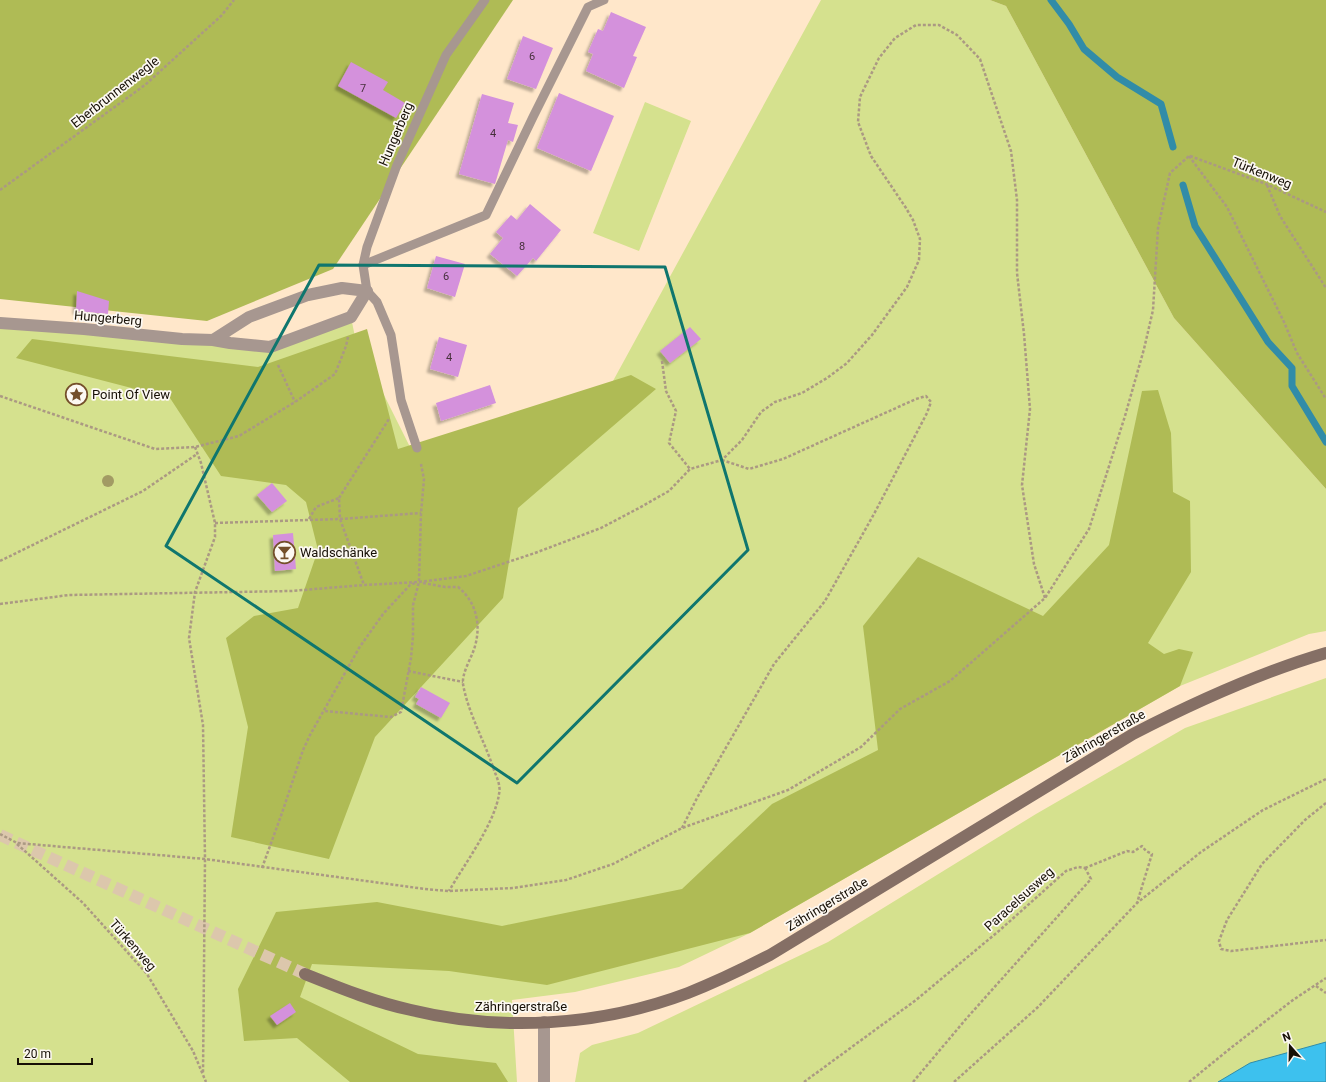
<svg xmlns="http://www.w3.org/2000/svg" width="1326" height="1082" viewBox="0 0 1326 1082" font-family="Roboto,sans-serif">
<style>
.green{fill:#d5e18e}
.forest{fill:#afbb55}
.water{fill:#3dc1ee;stroke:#318ca8}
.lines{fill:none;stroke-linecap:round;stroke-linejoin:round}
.stream{stroke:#318ca8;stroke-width:7}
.building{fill:#d491dc;filter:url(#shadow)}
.secondary-tunnel{stroke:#dcc7ac;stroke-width:12;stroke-dasharray:12 6;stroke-linecap:butt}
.path{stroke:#ab9983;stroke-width:2.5;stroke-dasharray:3 2;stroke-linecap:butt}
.lane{stroke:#a79790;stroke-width:9}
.street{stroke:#a79790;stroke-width:12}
.secondary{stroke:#856f65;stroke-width:12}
.tree{fill:#a29b64}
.marked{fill:none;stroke:#0f766e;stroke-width:3;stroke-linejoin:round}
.labels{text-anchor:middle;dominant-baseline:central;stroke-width:3.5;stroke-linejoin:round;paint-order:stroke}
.number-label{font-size:11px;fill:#46303b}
.street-label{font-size:13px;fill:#160f05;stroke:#fcf8f2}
.poi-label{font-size:13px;fill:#160f05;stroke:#fcf8f2;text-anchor:start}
</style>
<defs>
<filter id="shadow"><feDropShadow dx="-3.5" dy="3.5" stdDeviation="1" flood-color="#0004"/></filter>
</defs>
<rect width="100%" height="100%" fill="#ffe7ca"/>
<!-- green -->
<g class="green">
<polygon points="821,0 990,0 1006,6 1174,318 1326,489 1326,631 1309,634 1180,686 750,933 679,967 575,992 512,1000 517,1082 0,1082 0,323 270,347 351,317 355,337 429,485 613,381"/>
<polygon points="645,102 691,121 639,251 593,233"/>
<polygon points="1326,678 1326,1082 575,1082 580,1053 592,1045 638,1033 828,942 1036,814 1185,728"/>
</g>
<!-- forest -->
<g class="forest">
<polygon points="0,0 513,0 333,269 207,321 0,299"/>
<polygon points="990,0 1326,0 1326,489 1174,318 1006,6"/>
<polygon points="367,329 398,449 631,375 656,389 518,508 503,598 375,737 329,859 231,837 248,727 226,638 254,616 298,608 318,550 306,502 286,485 221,476 170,398 16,358 32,339 258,367"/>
<polygon points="1158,390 1171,433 1173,492 1190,501 1191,572 1148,643 1164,654 1179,649 1193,652 1180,686 750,933 547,985 449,971 312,964 300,997 418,1054 496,1063 508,1082 350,1082 297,1038 244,1041 238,989 276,912 377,902 502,926 682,889 772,804 878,750 863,626 918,557 1043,616 1109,545 1142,391"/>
</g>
<!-- water -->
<polygon class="water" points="1326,1042 1326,1082 1218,1082 1250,1063"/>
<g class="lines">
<!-- stream -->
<g class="stream">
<polyline points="1051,0 1069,24 1084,49 1117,77 1161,104 1173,147"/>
<polyline points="1183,185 1195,226 1268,342 1292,368 1292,386 1326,442"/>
</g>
</g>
<!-- building -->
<g class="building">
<polygon points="611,12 646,27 633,56 637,57 624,88 586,71 593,54 588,52 598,29 603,31"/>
<polygon points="523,36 553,48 536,89 507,79"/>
<polygon points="351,62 388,82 383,90 405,103 396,118 338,86"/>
<polygon points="559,93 614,116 591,171 537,148"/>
<polygon points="482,94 514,103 508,123 518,125 513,142 508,140 495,184 459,174"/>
<polygon points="530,204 561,230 536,261 533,258 517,276 490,254 503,238 496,232 511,215 517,220"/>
<polygon points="436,256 465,264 455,297 427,288"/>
<polygon points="77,291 109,301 108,314 76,311"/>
<polygon points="690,327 701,339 670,363 660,351"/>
<polygon points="439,337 467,345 458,377 430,369"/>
<polygon points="490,385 496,403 441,421 436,403"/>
<polygon points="272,483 287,501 272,512 257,495"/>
<polygon points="293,533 296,569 275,571 273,535"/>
<polygon points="421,687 450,703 441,718 416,704 419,699 415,697"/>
<polygon points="290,1003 296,1012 277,1025 270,1016"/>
</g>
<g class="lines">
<!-- secondary-tunnel -->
<polyline class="secondary-tunnel" points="0,835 305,974"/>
<!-- path -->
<g class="path">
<polyline points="1189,156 1227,207 1284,322 1297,353 1326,399"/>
<polyline points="1190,156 1266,184 1326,212"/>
<polyline points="1267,185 1280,216 1326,288"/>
<polyline points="0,190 145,85 221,16 234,0"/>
<polyline points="662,361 666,391 676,411 669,443 690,469"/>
<polyline points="278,365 295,402"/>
<polyline points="0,396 155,449 195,447 239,436 295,402 335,374 346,346 348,337"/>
<polyline points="195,447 201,463 215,523 215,537 195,592 189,638 203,725 205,859 203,1074"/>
<polyline points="339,498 389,419"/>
<polyline points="309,519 316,507 339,498 340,519 364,585"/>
<polyline points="215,523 340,519 421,513"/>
<polyline points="0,561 143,491 197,454"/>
<path d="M423,583L445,587H458C478,603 482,629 473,652C469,662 462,674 463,684C468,713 485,742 494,770C497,778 501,786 499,794C495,823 464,865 449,891"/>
<polyline points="0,604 69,595 291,591 364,585 419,582 466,576 535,553 601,528 639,508 669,491 690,469 722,460 742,440 761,412 775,402 802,393 827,378 847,363 872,335 907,287 919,260 920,239 913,220 906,208 871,156 858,122 860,97 879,58 895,38 916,25 939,25 957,35 980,59 1011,151 1017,200 1017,273 1024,334 1030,409 1022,485 1034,564 1045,598"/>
<polyline points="408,671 463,682"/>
<polyline points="325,711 391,717 401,712 411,658 413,636 413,605 419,582 421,513 424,479 421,464"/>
<polyline points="1326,803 1305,820 1262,864 1227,920 1219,941 1221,949 1231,951 1326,940"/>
<polyline points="682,828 697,798 774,664 825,601 874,514 927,413 931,402 926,396 916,399 783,459 749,469 722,460"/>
<polyline points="0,834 17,843 205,859 425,889 448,891 513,888 566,880 613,864 682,828 788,790 861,747 900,709 950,681 1045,598 1089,529 1125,416 1144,349 1153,310 1158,228 1170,173 1189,156"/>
<polyline points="17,844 83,903 147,974 193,1051 206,1082"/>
<polyline points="262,868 282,813 303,750 310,735 359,648 383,614 410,585 415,583"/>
<polyline points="1085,868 1127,851 1133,852 1142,846 1146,851 1152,854 1137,903"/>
<polyline points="1316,986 1326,993"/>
<polyline points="804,1082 916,1000 1000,930 1066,871 1078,867 1085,868"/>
<polyline points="913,1082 966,1019 1091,879 1085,868"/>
<polyline points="954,1082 1038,1007 1137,903 1201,852 1263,810 1326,779"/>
<polyline points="1189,1082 1232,1047 1293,1000 1326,978"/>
</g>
<!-- lane -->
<g class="lane">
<polyline points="363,265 486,215 533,117 588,7 604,0"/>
<polyline points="417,448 401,400 391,335 377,302 367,291 363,265 367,247 397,165 446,55 485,0"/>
</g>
<!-- street -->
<g class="street">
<polyline points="0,323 84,329 182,339 213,340 230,343 270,347 351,317 367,291 342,288 308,295 249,317 213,340"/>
<polyline points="544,1082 544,1022"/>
</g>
<!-- secondary -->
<path class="secondary" d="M305,974C340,988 374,1002 411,1010C501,1032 601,1026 688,993C716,982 743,969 770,955L1133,734C1195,702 1258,673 1326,653"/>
</g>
<!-- trees -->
<circle class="tree" cx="108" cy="481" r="6"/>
<!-- marked area -->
<path class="marked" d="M319,265L665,267L748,550L517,783L166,546Z"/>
<!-- icons -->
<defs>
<symbol id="sight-ring" viewBox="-11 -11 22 22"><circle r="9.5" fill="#fcf8f2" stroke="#744f2a" stroke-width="1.5"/><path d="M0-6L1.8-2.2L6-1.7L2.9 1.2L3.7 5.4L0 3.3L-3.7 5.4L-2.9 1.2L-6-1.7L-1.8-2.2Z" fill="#744f2a"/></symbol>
<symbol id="bar-ring" viewBox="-11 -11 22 22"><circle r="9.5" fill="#fcf8f2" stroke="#744f2a" stroke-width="1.5"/><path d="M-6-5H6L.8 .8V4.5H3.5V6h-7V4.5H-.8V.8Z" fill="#744f2a"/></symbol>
</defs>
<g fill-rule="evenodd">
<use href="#sight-ring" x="64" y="382" width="25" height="25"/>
<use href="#bar-ring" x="272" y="540" width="25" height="25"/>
</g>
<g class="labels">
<!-- number labels -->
<g class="number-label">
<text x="532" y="56">6</text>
<text x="363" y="88">7</text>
<text x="493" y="133">4</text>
<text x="522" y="246">8</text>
<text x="446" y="276">6</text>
<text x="449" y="357">4</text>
</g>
<!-- street labels -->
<g class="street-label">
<text transform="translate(115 92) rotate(-38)">Eberbrunnenwegle</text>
<text transform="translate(396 134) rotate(-67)">Hungerberg</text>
<text transform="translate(1262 173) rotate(22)">Türkenweg</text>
<text transform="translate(108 318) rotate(5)">Hungerberg</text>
<text transform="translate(1104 736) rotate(-30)">Zähringerstraße</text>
<text transform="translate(1019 899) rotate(-42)">Paracelsusweg</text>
<text transform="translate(827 904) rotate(-31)">Zähringerstraße</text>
<text transform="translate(133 945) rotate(49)">Türkenweg</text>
<text x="521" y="1006">Zähringerstraße</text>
</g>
<!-- poi labels -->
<g class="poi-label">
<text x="92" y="394">Point Of View</text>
<text x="300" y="552">Waldschänke</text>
</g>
</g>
<!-- north arrow -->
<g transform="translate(1290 1046) rotate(340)" stroke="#fcf8f2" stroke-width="3" paint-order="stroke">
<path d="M0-3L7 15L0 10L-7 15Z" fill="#160f05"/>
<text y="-6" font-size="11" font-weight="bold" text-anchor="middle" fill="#160f05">N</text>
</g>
<!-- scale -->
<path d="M18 1058v6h74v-6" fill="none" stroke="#160f05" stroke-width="2"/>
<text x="24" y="1058" font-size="12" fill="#160f05" stroke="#fcf8f2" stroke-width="3" paint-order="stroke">20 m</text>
</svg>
